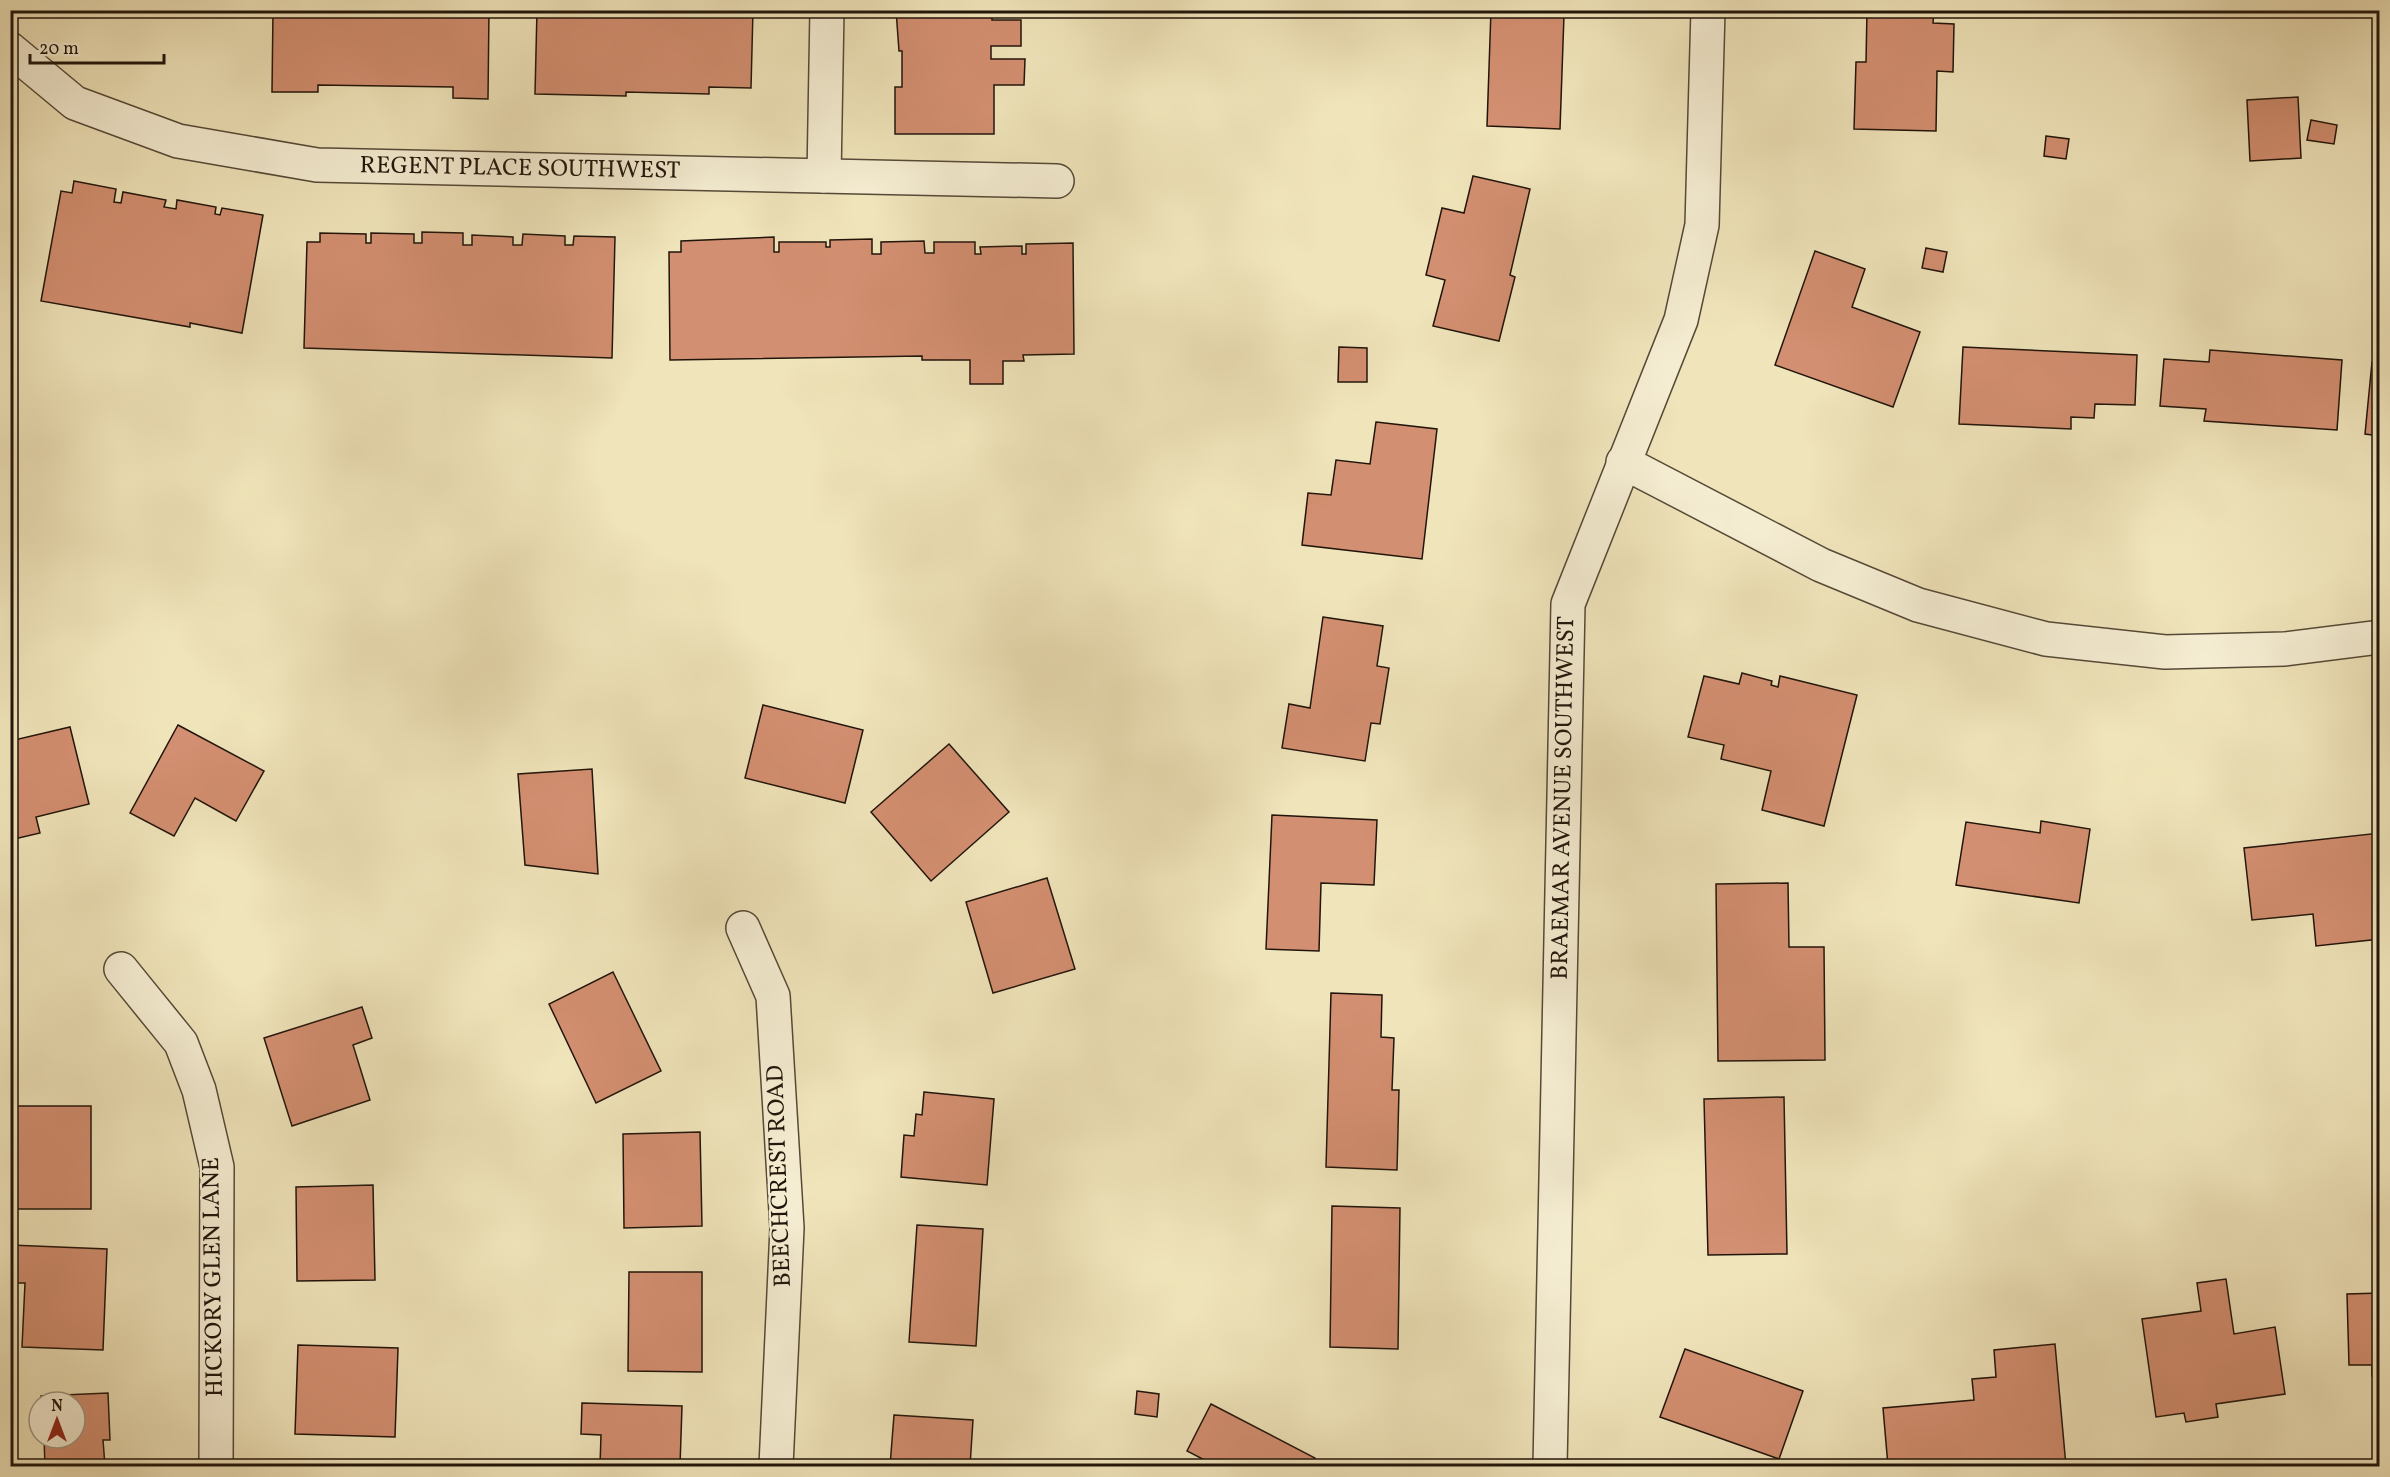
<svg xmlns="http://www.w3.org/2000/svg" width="2390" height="1477" viewBox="0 0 2390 1477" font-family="Vollkorn,serif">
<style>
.building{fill:#d38f71;stroke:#21150b;stroke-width:1.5}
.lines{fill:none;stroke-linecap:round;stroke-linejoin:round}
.minor-casing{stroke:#554937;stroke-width:36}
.minor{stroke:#f5edd2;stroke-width:33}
.labels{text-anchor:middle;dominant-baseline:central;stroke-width:4.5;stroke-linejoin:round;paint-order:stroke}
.street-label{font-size:24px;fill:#21150b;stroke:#f5edd2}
</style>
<rect width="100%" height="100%" fill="#f0e4ba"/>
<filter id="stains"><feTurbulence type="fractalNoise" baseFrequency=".00333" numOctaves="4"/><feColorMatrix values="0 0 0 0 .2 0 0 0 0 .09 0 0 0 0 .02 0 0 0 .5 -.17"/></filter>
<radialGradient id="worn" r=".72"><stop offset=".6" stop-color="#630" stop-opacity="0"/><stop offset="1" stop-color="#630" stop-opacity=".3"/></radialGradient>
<!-- building -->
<g class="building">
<polygon points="273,10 489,10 488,99 453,98 453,87 318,85 318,92 272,92"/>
<polygon points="537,10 753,10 751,88 709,87 709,94 626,92 626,96 535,94"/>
<polygon points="896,10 992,10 992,20 1021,20 1021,46 991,46 991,59 1025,59 1024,85 994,85 994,134 895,134 895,87 902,87 902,51 899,51"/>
<polygon points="1491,10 1553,10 1553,14 1564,15 1560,129 1487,126"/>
<polygon points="1867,10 1934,10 1933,23 1954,24 1953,72 1937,71 1936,131 1854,129 1856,62 1866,62"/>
<polygon points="2298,97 2301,158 2250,161 2247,100"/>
<polygon points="2311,120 2337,125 2334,144 2307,140"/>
<polygon points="2046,136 2069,139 2066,159 2044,156"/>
<polygon points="1473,176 1530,189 1510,275 1515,277 1499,341 1433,326 1445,280 1426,275 1442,208 1464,213"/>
<polygon points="74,181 116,189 114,202 121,203 123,192 166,200 164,207 176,209 177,200 216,207 215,214 220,215 222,208 263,215 242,333 190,323 190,327 41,301 61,191 72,193"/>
<polygon points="422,232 463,233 463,245 472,245 472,235 513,237 513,245 522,245 523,234 565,236 565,245 573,245 574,236 615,237 612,358 304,348 307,242 320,242 320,233 366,234 366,243 371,243 371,233 414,234 414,243 422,243"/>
<polygon points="774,237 774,252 779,252 779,242 826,242 826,247 830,247 830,240 872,239 872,254 881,254 881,242 924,241 925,253 934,253 934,242 975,242 975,254 981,254 980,247 1022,246 1022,254 1026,254 1026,244 1073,243 1074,354 1023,355 1024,361 1003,361 1003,384 970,384 970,360 922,360 922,356 670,360 669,252 681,252 681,241"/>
<polygon points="1926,248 1947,252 1943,272 1922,268"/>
<polygon points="1815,251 1865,269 1852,307 1920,332 1893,407 1775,365"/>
<polygon points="1339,347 1367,348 1367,382 1338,382"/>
<polygon points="1963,347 2137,355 2135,405 2095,404 2094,418 2071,417 2071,429 1959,424"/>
<polygon points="2210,350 2342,360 2337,430 2204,421 2206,409 2160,406 2164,359 2209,362"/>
<polygon points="2372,362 2380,363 2380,436 2365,434"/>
<polygon points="1376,422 1437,429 1422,559 1302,545 1308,493 1331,495 1336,460 1370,464"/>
<polygon points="1323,617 1383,626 1377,666 1389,668 1380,724 1371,723 1365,761 1282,748 1289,704 1310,708"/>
<polygon points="1742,673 1772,681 1771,685 1778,687 1780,676 1857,695 1824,826 1762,810 1771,771 1721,759 1724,745 1688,737 1704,676 1739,684"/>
<polygon points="763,705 863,730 845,803 745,778"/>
<polygon points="178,725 264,771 236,821 195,798 174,836 130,813"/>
<polygon points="70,727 89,804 36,817 40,833 10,840 10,741"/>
<polygon points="949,744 1009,812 931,881 871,812"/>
<polygon points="592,769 598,874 525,865 518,774"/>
<polygon points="1272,815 1377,820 1374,885 1321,883 1319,951 1266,949"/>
<polygon points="2041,821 2090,829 2079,903 1956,885 1966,822 2040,833"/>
<polygon points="2380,833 2380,939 2316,946 2313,914 2252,920 2244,848"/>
<polygon points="1047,878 1075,969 993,993 966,902"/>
<polygon points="1788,883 1789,947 1824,947 1825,1060 1718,1061 1716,884"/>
<polygon points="613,972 661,1071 596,1103 549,1004"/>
<polygon points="1331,993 1382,995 1381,1037 1394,1038 1392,1090 1399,1090 1397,1170 1326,1167"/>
<polygon points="362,1007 372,1038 353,1045 370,1100 292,1126 264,1038"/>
<polygon points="924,1092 994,1099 987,1185 901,1177 904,1135 914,1136 916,1114 922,1115"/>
<polygon points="1784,1097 1787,1254 1708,1255 1704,1099"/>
<rect x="10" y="1106" width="81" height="103"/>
<polygon points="700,1132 702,1226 624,1228 623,1134"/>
<polygon points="373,1185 375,1280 297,1281 296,1187"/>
<polygon points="1332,1206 1400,1208 1398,1349 1330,1347"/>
<polygon points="917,1225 983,1229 976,1346 909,1342"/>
<polygon points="10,1245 107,1249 103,1350 22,1347 25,1283 10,1283"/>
<polygon points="629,1272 702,1272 702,1372 628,1371"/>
<polygon points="2226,1279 2234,1334 2275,1327 2285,1394 2216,1404 2218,1417 2186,1422 2184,1413 2156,1417 2142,1319 2201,1311 2197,1283"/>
<polygon points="2380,1293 2380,1376 2372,1376 2372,1365 2349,1365 2347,1294"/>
<polygon points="2055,1344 2066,1466 1888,1466 1883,1408 1974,1400 1972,1379 1996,1377 1994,1350"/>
<polygon points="298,1345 398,1348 395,1437 295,1434"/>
<polygon points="1685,1349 1803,1391 1779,1459 1660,1417"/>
<polygon points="1137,1391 1159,1394 1157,1417 1135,1414"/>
<polygon points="108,1393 110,1440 103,1440 105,1466 45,1466 44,1438 75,1438 75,1402 42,1402 41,1396"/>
<polygon points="582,1403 682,1406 680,1466 600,1466 601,1435 581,1434"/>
<polygon points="1211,1404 1315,1458 1311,1466 1216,1466 1187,1451"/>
<polygon points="894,1415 973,1420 970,1466 890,1466"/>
</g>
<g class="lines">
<defs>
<g id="minor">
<polyline points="10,49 75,103 178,141 317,165 1057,181"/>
<polyline points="824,176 827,10"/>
<polyline points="1623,462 1821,565 1918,605 2046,639 2165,652 2285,649 2380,637"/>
<polyline points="743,928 773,996 787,1228 776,1466"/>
<polyline points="121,969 181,1043 199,1090 217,1167 216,1466"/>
<polyline points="1550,1466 1568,604 1681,320 1702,225 1708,10"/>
</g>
</defs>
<!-- minor casing -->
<use href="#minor" class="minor-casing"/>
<!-- minor -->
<use href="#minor" class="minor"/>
</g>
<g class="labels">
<!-- street labels -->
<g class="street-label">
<text transform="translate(520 169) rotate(1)">REGENT PLACE SOUTHWEST</text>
<text transform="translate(1564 798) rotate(-89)">BRAEMAR AVENUE SOUTHWEST</text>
<text transform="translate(780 1176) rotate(-92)">BEECHCREST ROAD</text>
<text transform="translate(214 1277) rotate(-91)">HICKORY GLEN LANE</text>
</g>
</g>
<!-- margin -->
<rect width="2390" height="1477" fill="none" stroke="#f0e4ba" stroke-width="36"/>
<rect x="12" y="12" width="2366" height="1453" fill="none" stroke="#21150b" stroke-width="3"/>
<rect x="18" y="18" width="2354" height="1441" fill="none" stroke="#21150b" stroke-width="1.5"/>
<!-- north arrow -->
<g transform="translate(57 1420)"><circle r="28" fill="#f5edd2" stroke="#a09782" stroke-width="1.5"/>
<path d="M0-4.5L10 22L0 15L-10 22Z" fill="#8f2418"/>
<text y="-9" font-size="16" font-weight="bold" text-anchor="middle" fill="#21150b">N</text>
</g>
<!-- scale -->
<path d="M30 54v9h134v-9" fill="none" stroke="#21150b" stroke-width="3"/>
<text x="39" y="54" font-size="18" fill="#21150b" stroke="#f5edd2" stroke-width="4.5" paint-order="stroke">20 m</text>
<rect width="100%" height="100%" filter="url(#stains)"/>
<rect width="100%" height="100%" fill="url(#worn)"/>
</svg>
